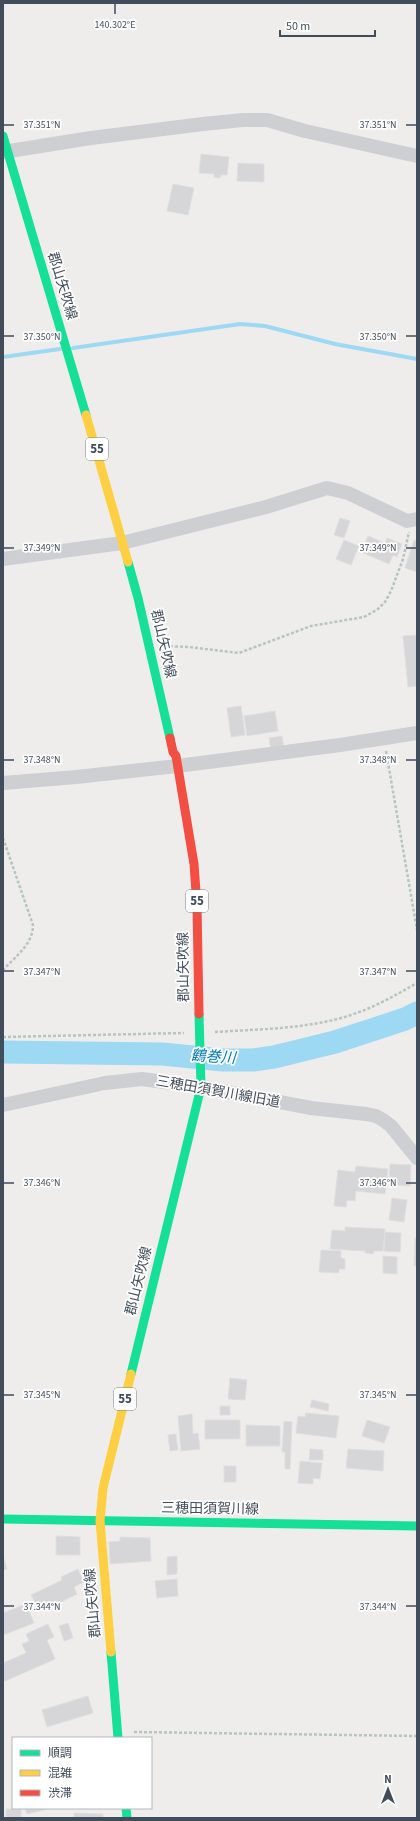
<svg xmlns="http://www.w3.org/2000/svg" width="420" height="1821" viewBox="0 0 420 1821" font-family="'Source Sans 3','Noto Sans JP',sans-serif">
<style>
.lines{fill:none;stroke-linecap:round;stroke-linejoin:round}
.stream{stroke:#9dd9f3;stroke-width:4}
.river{stroke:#9dd9f3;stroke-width:23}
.building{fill:#d6d6d9;stroke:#dfdfe0}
.path{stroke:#b6c5c2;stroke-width:2.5;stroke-dasharray:3 2;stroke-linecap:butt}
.street{stroke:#cdcfd3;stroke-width:14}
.fast{stroke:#16e098;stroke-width:9}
.slow{stroke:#ffcf43;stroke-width:9}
.jam{stroke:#f24e42;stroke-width:9}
.ticks{fill:none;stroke:#424d5b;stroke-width:1.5}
.labels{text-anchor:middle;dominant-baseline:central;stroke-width:3.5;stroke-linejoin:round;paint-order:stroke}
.shield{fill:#fff;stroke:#7b828c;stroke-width:1}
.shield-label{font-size:13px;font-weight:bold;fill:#424d5b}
.street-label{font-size:14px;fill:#424d5b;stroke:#fff}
.water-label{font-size:15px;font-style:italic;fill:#0079b0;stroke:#fff}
.ticks-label{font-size:10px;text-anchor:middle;fill:#424d5b;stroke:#fff;stroke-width:3.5;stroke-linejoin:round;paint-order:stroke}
</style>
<rect width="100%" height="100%" fill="#eeedec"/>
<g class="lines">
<!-- stream -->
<g class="stream">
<polyline points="73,348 240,324 265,326 335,344 417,359"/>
<polyline points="3,357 60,349"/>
</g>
<!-- river -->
<polyline class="river" points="3,1052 162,1054 223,1060 253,1060 274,1057 335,1042 405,1019 417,1013"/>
</g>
<!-- building -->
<g class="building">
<polygon points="201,154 229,157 227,175 221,175 220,178 214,177 214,174 199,173"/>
<polygon points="238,163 264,164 264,182 237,181"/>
<polygon points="173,184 194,188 188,215 167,211"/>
<polygon points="340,518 350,521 344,538 334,535"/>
<polygon points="368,536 385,543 387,538 402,544 397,557 393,555 389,564 361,552"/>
<polygon points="344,540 359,546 351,565 336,559"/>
<polygon points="414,540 417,541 417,572 405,568"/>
<polygon points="417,635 417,686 408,687 403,636"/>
<polygon points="241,706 245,735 231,737 227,708"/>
<polygon points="275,711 278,731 247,736 244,716"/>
<polygon points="282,736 284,749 271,751 269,738"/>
<polygon points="390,1164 411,1165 410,1186 389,1185"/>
<polygon points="356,1166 388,1169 385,1194 356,1191 355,1201 347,1200 346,1207 334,1206 338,1170 355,1172"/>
<polygon points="392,1198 407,1200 404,1222 389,1220"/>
<polygon points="345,1227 385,1229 383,1251 374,1251 373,1254 365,1253 365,1251 330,1249 332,1230 345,1231"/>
<polygon points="385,1232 401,1233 400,1252 384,1251"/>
<polygon points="415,1238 417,1238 417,1266 414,1266"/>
<polygon points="321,1250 341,1251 341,1258 345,1259 345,1269 339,1269 339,1273 319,1272"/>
<polygon points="383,1256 397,1257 397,1274 383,1273"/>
<polygon points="230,1378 247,1380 245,1400 228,1399"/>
<polygon points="312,1400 329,1404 328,1411 310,1407"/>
<rect x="220" y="1406" width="10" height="9"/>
<polygon points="306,1413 339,1416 336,1438 296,1433 298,1416 305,1417"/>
<polygon points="192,1414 193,1434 198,1433 200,1449 181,1451 178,1416"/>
<rect x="205" y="1420" width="35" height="19"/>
<polygon points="367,1420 390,1427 384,1443 362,1436"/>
<polygon points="284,1421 292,1422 290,1469 285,1469 285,1452 282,1452"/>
<polygon points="246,1425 280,1426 280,1446 246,1446"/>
<polygon points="176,1434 178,1450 170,1451 168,1435"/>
<polygon points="310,1449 323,1450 323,1460 309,1460"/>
<polygon points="348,1449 384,1451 383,1471 346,1468"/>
<polygon points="300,1461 322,1463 320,1479 313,1478 313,1484 298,1483"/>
<rect x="224" y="1466" width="12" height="16"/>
<polygon points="56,1536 80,1537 80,1555 56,1555"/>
<polygon points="120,1537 150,1538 151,1561 110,1564 109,1542 120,1541"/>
<polygon points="3,1556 7,1569 3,1570"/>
<polygon points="177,1556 177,1574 167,1575 167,1557"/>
<polygon points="78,1569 84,1582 74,1587 77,1594 43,1611 39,1603 36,1604 31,1595 62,1580 61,1577"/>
<polygon points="177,1579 178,1596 157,1598 155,1581"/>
<polygon points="26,1604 34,1623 3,1635 3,1613"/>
<polygon points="68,1623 73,1638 64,1641 59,1626"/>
<polygon points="48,1624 54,1637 47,1640 55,1659 3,1682 3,1663 26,1653 22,1644 29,1641 26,1634"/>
<polygon points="88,1696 93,1713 47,1727 42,1710"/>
<polygon points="25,1808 52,1808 27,1814"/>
<rect x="6" y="1809" width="15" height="9"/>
<polygon points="74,1813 103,1814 103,1818 74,1818"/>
</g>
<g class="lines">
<!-- path -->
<g class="path">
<polyline points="165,646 189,647 239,653 311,626 364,617 378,609 385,602 391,591 403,559 409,532"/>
<polyline points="386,751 417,930"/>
<path d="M3,838L33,925C33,944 16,956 3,970"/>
<path d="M215,1032C261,1029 308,1029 351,1015C375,1007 396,995 417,983"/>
<polyline points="3,1037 184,1033"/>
<polyline points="134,1732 417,1736"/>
</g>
<!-- street -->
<g class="street">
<polyline points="3,152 91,138 203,124 243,120 267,120 305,131 417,156"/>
<polyline points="3,559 122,543 266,507 327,488 348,493 407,521 417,519"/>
<polyline points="3,783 76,777 177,766 340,745 417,733"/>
<polyline points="3,1105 105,1083 142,1079 201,1087 311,1108 366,1114 376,1116 383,1120 391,1126 417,1158"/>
</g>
<!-- fast -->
<g class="fast">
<polyline points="3,136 86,415"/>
<polyline points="128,562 138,598 170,738"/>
<polyline points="131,1374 201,1087 199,1014"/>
<polyline points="3,1519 417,1526"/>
<polyline points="111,1652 118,1738"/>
<polyline points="126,1808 127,1818"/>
</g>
<!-- slow -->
<g class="slow">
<polyline points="86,415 128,562"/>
<polyline points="111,1652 100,1521 103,1488 131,1374"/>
</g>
<!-- jam -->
<polyline class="jam" points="170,738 173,752 176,756 194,864 197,906 199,1014"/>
</g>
<!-- ticks -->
<path class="ticks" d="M115,4V14M4,125H14M406,125H416M4,336H14M406,336H416M4,548H14M406,548H416M4,760H14M406,760H416M4,971H14M406,971H416M4,1183H14M406,1183H416M4,1395H14M406,1395H416M4,1606H14M406,1606H416"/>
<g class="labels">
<!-- shield labels -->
<g class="shield">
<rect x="86" y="438" width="22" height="22" rx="3"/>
<rect x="186" y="890" width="22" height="22" rx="3"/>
<rect x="114" y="1388" width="22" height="22" rx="3"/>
</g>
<g class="shield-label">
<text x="97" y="449">55</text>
<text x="197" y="901">55</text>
<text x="125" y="1399">55</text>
</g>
<!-- street labels -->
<g class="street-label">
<text transform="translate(62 286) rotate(73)">郡山矢吹線</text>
<text transform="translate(163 644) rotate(77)">郡山矢吹線</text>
<text transform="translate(184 967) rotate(-91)">郡山矢吹線</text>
<text transform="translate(218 1092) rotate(10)">三穂田須賀川線旧道</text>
<text transform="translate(139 1281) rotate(-76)">郡山矢吹線</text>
<text transform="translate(210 1509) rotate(1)">三穂田須賀川線</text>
<text transform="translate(93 1603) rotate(-95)">郡山矢吹線</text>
</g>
<!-- water labels -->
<g class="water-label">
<text transform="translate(213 1057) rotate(4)">鶴巻川</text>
</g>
</g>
<g class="ticks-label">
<text x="115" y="28">140.302°E</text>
<text x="42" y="128">37.351°N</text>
<text x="378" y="128">37.351°N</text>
<text x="42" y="340">37.350°N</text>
<text x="378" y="340">37.350°N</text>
<text x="42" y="551">37.349°N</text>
<text x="378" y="551">37.349°N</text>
<text x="42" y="763">37.348°N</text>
<text x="378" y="763">37.348°N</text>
<text x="42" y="975">37.347°N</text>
<text x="378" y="975">37.347°N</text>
<text x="42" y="1186">37.346°N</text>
<text x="378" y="1186">37.346°N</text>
<text x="42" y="1398">37.345°N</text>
<text x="378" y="1398">37.345°N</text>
<text x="42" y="1610">37.344°N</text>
<text x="378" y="1610">37.344°N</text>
</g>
<!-- border -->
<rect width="420" height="1821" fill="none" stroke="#424d5b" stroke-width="8"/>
<!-- legend -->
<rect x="12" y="1737" width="140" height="72" fill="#ffffff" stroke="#b3b8bd"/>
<rect x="20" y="1750" width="20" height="6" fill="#16e098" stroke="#b3b8bd"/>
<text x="48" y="1757" font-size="12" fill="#424d5b">順調</text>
<rect x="20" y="1770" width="20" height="6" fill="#ffcf43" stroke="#b3b8bd"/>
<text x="48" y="1777" font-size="12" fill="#424d5b">混雑</text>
<rect x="20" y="1790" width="20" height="6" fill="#f24e42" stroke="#b3b8bd"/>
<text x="48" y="1797" font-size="12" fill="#424d5b">渋滞</text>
<!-- north arrow -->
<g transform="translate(388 1789)" stroke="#ffffff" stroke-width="3" paint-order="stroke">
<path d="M0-3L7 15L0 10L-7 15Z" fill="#424d5b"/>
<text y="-6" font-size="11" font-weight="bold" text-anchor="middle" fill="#424d5b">N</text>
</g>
<!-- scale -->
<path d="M280 30v6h95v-6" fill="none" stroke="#424d5b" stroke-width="2"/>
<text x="286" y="30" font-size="12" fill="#424d5b" stroke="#ffffff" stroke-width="3" paint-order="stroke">50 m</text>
</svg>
